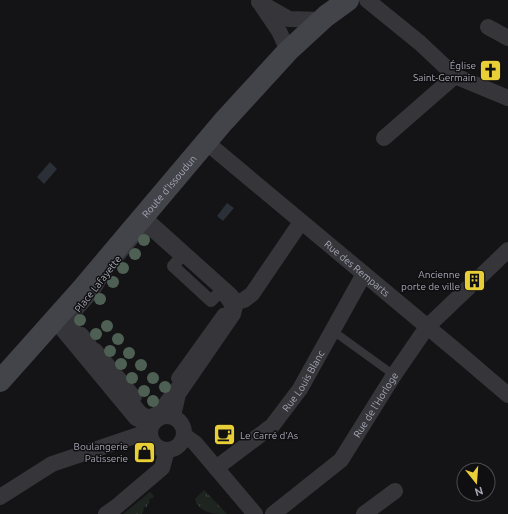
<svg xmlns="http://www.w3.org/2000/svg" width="508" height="514" viewBox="0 0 508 514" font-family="Ubuntu,sans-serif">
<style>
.grass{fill:url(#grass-tufts)}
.water{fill:#2a2f38}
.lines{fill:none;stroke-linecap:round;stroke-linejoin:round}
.service{stroke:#35353a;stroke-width:8}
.pedestrian{stroke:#35353a;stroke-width:12}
.minor{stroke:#35353a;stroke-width:16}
.secondary{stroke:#43434a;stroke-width:22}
.tree{fill:#4e6053}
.labels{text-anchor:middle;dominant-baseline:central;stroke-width:3;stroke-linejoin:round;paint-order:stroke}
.poi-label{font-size:10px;fill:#a6a7b5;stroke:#0f0e10;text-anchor:end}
.street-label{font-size:10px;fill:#a6a7b5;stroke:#0f0e10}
</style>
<defs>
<pattern id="grass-tufts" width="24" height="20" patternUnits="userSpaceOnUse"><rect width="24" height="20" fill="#1e2520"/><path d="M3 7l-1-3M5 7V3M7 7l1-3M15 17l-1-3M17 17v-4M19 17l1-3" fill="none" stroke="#3c423e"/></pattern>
</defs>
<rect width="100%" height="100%" fill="#141315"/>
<!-- grass -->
<g class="grass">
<path d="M204,490L227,514C216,514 199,514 195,499Z"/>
<polygon points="150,492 154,496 152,499 150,498 149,500 150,501 146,508 144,507 143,509 144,510 142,514 123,514"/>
</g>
<!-- water -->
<g class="water">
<polygon points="50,162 57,169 44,184 37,177"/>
<polygon points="227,203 234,208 223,221 217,216"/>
</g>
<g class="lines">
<!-- service -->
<polyline class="service" points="333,331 394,375"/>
<!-- pedestrian -->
<path class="pedestrian" d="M144,231L153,232L181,257L173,266L211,301L220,292C227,300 234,305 227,316L223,314L177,378L181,381L158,411C145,421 140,410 132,400L136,397L119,376L114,379L110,374L114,370L96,349L92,353L87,347L91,344L82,333L79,336C75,330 72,323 73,315L93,293L105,273L138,233Z"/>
<!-- minor -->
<g class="minor">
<polyline points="367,0 420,43 455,76 508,98"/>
<polyline points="259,2 289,19 322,20"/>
<polyline points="262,6 279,31 288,51"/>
<polyline points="488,27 508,38"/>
<polyline points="384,138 455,76"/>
<path id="s1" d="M206,142L460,354L508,395"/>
<polyline points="142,216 230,295 236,302"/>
<polyline points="482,275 508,250"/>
<polyline points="236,302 244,300 252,294 301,222"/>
<polyline points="54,319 136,418 151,425"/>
<circle cx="167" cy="433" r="17"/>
<polyline points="173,416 178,394 233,314 236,302"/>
<polyline points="185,436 195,443 255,514"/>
<path id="s2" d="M216,468L272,426L300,389L364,274"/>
<polyline points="0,497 52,464 150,431"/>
<polyline points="106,514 116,507 162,468 167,450"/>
<path id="s3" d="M273,514L341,460L394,375L427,327L469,287"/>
<polyline points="364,514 395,491"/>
</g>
<!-- secondary -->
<path class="secondary" id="s4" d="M0,381L82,289L223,122L288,51L326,16L348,0"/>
</g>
<!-- trees -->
<g class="tree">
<circle cx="144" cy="240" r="6"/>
<circle cx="135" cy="254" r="6"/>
<circle cx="123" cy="268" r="6"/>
<circle cx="113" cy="282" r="6"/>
<circle cx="100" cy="299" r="6"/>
<circle cx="80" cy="320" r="6"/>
<circle cx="107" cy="326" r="6"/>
<circle cx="96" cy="334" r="6"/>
<circle cx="118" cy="339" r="6"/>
<circle cx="110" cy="351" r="6"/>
<circle cx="129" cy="353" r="6"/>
<circle cx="121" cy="364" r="6"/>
<circle cx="141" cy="365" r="6"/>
<circle cx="132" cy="378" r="6"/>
<circle cx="153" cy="378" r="6"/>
<circle cx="165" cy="387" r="6"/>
<circle cx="144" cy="391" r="6"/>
<circle cx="153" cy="401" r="6"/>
</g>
<!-- icons -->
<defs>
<symbol id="church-square" viewBox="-11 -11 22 22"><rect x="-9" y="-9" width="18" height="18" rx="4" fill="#e8cf38" stroke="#0f0e10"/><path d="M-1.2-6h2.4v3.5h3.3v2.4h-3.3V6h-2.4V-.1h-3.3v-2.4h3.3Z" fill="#111"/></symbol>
<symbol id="building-square" viewBox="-11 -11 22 22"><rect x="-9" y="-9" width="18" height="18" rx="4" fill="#e8cf38" stroke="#0f0e10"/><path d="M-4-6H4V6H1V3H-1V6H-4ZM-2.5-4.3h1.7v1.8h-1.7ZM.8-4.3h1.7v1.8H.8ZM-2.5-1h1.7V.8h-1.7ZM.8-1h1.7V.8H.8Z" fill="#111"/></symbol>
<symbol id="cafe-square" viewBox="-11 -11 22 22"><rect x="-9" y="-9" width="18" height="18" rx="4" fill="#e8cf38" stroke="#0f0e10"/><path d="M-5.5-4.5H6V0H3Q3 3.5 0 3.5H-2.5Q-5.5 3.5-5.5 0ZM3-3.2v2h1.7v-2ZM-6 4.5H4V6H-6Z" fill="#111"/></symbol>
<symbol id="shop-square" viewBox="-11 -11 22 22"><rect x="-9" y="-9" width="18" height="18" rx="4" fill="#e8cf38" stroke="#0f0e10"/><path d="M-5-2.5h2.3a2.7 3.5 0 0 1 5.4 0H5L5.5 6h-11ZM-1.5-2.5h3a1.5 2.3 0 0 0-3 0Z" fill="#111"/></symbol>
</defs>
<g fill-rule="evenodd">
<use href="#church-square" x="478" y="58" width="25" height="25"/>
<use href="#building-square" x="462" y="268" width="25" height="25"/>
<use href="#cafe-square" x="212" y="422" width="25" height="25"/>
<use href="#shop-square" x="132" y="440" width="25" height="25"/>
</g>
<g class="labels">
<!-- poi labels -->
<g class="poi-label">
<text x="476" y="65">Église<tspan x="476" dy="12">Saint-Germain</tspan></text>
<text x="460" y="274">Ancienne<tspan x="460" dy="12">porte de ville</tspan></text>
<text x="240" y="435" text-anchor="start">Le Carré d'As</text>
<text x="128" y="446">Boulangerie<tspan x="128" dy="12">Patisserie</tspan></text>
</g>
<!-- street labels -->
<g class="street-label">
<text stroke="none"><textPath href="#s4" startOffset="258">Route d'Issoudun</textPath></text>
<text stroke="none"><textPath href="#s1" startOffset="197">Rue des Remparts</textPath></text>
<text transform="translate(98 284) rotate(-52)">Place Lafayette</text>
<text stroke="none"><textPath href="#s2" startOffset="125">Rue Louis Blanc</textPath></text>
<text stroke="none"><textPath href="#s3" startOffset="152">Rue de l'Horloge</textPath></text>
</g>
</g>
<!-- north arrow -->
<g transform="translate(476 482) rotate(163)"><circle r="19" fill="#0f0e10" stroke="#4b4b52"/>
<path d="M0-3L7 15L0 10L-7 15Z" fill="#e8cf38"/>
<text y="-6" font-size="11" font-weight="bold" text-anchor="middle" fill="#a6a7b5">N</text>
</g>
</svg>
